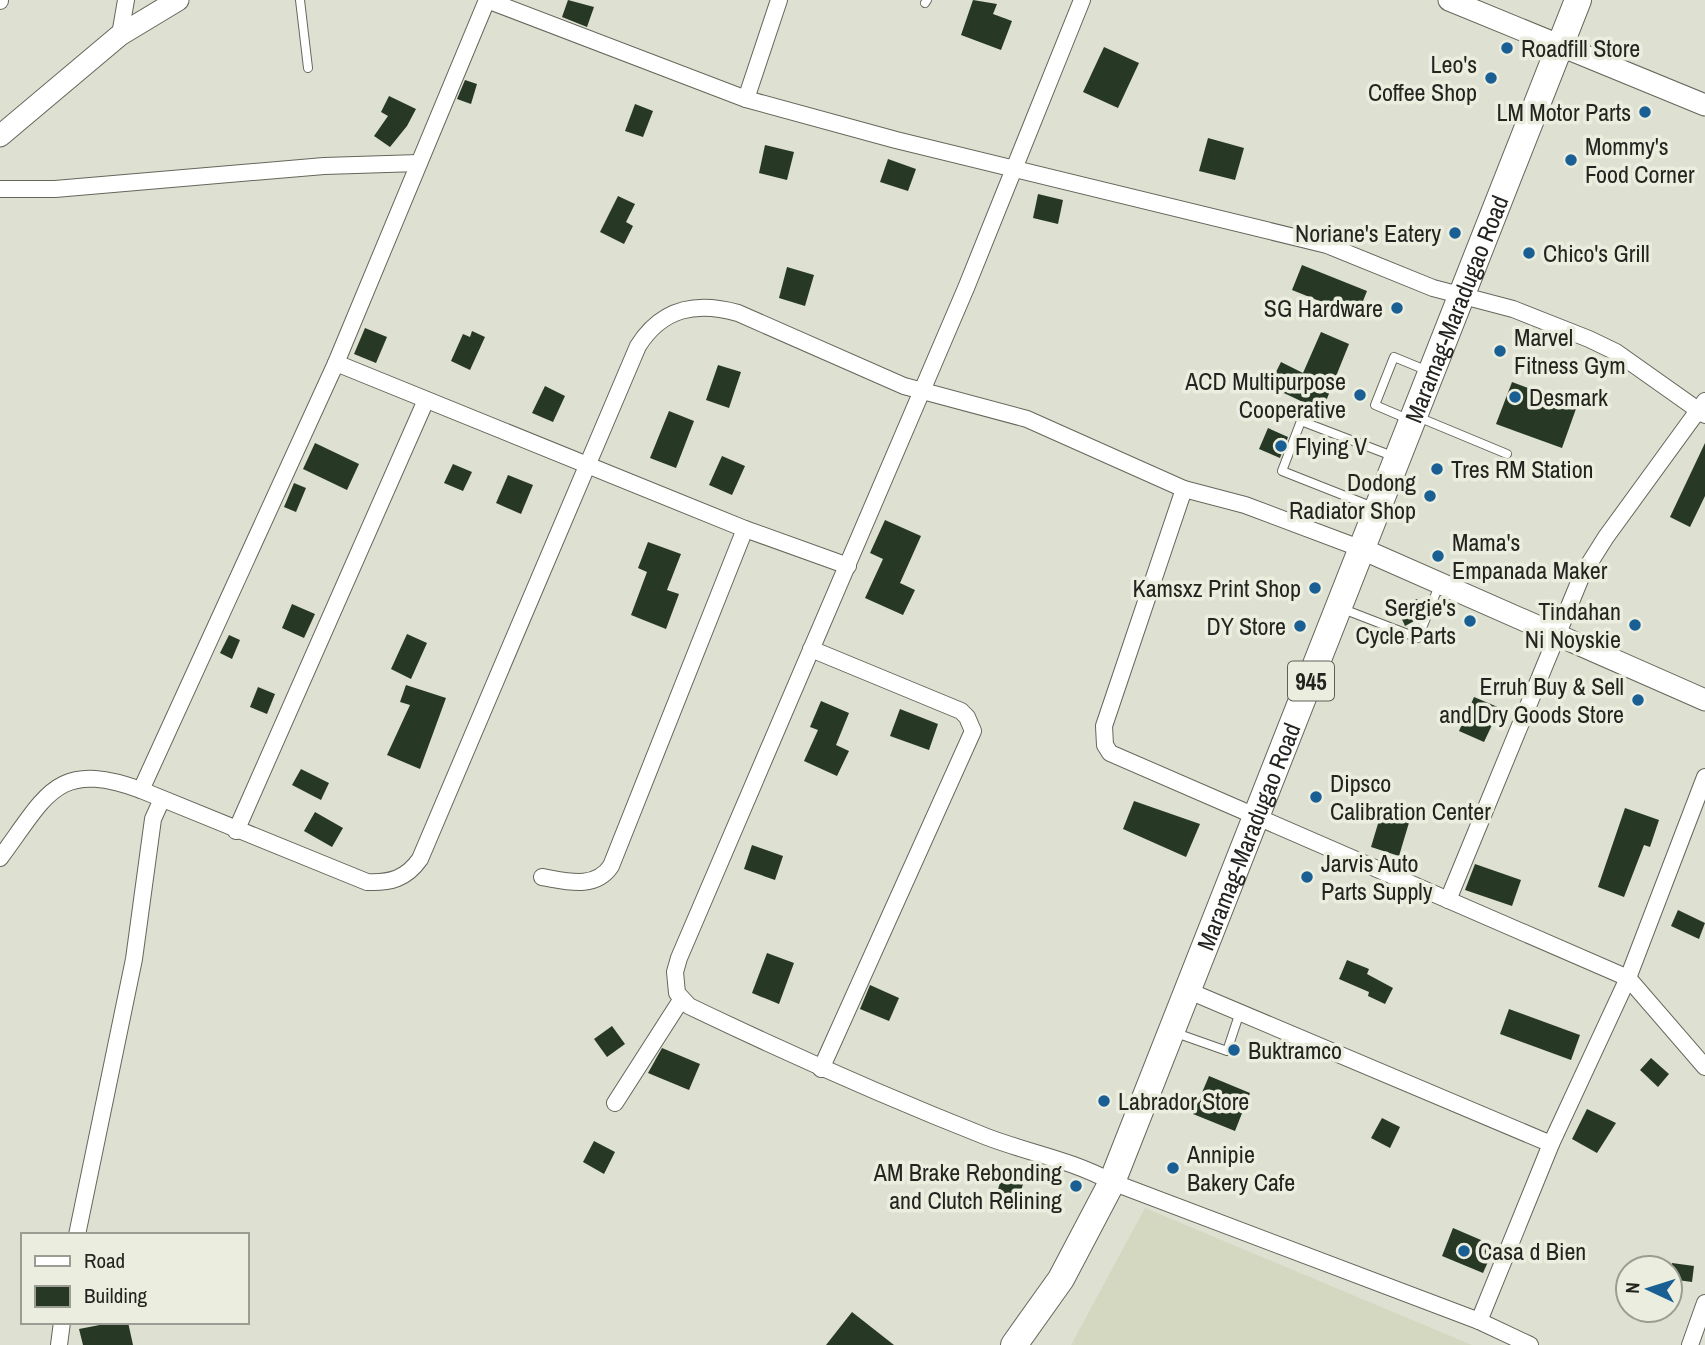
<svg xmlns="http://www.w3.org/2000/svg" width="1705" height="1345" viewBox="0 0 1705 1345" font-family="'Archivo Narrow',sans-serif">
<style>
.built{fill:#d4d8c1}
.building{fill:#273924}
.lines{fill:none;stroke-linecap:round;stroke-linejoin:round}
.service-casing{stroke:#64675a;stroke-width:10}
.minor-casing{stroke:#64675a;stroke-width:18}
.tertiary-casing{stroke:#64675a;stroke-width:23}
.primary-casing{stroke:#64675a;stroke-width:28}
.service{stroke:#fff;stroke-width:8}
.minor{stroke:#fff;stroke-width:16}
.tertiary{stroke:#fff;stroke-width:21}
.primary{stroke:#fff;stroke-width:26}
.poi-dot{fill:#1a5f93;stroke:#ebeede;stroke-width:2.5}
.labels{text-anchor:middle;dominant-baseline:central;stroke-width:7;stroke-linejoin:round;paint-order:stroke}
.shield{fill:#ebeede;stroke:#5f6158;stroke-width:2}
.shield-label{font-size:23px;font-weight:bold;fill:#23241f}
.poi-label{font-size:24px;fill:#23241f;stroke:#ebeede;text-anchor:start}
.street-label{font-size:24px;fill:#23241f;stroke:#ebeede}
</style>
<rect width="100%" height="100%" fill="#dee0d1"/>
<!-- built -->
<polygon class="built" points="1145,1208 1472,1345 1071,1345"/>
<!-- building -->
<g class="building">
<polygon points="568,0 594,7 587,27 562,17"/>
<polygon points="973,0 997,4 993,14 1012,21 1001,50 961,35"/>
<polygon points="1104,47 1139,63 1118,108 1083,92"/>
<polygon points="465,80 477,84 471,104 457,99"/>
<polygon points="389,96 416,109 407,126 390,147 374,136 388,116 381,112"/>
<polygon points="635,104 653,111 643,137 625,131"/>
<polygon points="1208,138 1244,148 1235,180 1199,171"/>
<polygon points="765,145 794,152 787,180 759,173"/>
<polygon points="888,159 916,169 908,191 880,182"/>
<polygon points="1038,194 1063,200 1058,224 1033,218"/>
<polygon points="618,196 635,204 626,222 633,226 624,244 600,232"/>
<polygon points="1302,265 1367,291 1357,316 1292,290"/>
<polygon points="787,267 814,275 805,306 779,298"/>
<polygon points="365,328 387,337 376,363 354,354"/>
<polygon points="472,331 485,337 470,370 451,361 463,334 470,337"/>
<polygon points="1321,332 1349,344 1322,411 1269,386 1281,362 1303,373"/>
<polygon points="718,365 741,372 729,408 706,400"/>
<polygon points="1512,382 1577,406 1562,448 1496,424"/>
<polygon points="545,386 565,396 553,422 532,413"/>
<polygon points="669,411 694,421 676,468 650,458"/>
<polygon points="1268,428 1288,437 1280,458 1259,449"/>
<polygon points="315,443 359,464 347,490 303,469"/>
<polygon points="1705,443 1705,496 1690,527 1670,517"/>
<polygon points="722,456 745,466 732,495 709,485"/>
<polygon points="453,464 472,472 463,491 444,483"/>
<polygon points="508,475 533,485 521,514 496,503"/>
<polygon points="294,483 306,488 296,512 284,507"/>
<polygon points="885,520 921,536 900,583 915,590 903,615 865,598 883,559 870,553"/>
<polygon points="648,542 681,554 667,590 679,594 666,629 631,615 647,572 638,568"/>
<polygon points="1417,599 1422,610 1418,619 1405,626 1397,608"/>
<polygon points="292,604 315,614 304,638 282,628"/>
<polygon points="407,634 427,643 411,679 391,669"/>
<polygon points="229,635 240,640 232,659 220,653"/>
<polygon points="406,685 446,698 420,769 387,755 410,705 400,702"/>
<polygon points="258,687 275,694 267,714 250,707"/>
<polygon points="1474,697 1500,708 1484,742 1459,731"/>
<polygon points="821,701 849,713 836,745 849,751 837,776 804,761 818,730 810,727"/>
<polygon points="900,709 938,724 929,750 890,736"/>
<polygon points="301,769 329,783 321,800 292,785"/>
<polygon points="1134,801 1200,824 1186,857 1123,829"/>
<polygon points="1383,807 1411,816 1399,856 1371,847"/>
<polygon points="1625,808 1659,820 1650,847 1644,845 1624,897 1598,887"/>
<polygon points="315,812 343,828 332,847 304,831"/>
<polygon points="752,845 783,856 775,880 744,869"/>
<polygon points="1475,864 1521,880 1512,906 1465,890"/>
<polygon points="1678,910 1705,923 1699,939 1671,926"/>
<polygon points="767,953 794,963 779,1004 752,993"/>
<polygon points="1347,960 1369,969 1367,974 1393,988 1385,1004 1368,996 1369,992 1339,979"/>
<polygon points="870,985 899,998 889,1021 860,1009"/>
<polygon points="1509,1009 1580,1035 1571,1060 1500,1034"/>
<polygon points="612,1026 625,1044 607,1057 594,1039"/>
<polygon points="662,1048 700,1064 689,1090 648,1073"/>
<polygon points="1651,1058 1669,1074 1658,1087 1640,1070"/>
<polygon points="1209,1076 1250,1093 1235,1131 1193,1114"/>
<polygon points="1587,1109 1616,1123 1597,1153 1572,1139"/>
<polygon points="1382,1118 1400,1127 1390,1148 1371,1138"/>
<polygon points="594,1141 615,1152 604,1174 583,1162"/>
<polygon points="996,1168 1025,1178 1017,1203 996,1195 1000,1183 993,1180"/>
<polygon points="1453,1228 1495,1246 1483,1273 1442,1256"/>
<polygon points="1672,1263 1694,1266 1692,1282 1670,1279"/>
<polygon points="852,1312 894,1345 826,1345"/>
<polygon points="115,1322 128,1322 133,1345 83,1345 79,1329"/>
</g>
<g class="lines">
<defs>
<g id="service">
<polyline points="300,0 308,68"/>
<polyline points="925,3 927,0"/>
<polyline points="1418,417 1507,454"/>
<polyline points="1410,420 1375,405 1394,357 1428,371"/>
<polyline points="1373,507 1282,471 1301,421 1395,457"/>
<polyline points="1343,609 1418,638 1440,583"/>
<polyline points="1176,1033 1227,1051 1240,1012"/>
</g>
<g id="minor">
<polyline points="487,0 746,99 896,140 1327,245 1433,288 1513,309 1589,339 1616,352 1705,415"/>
<path d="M1082,0L966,288L679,958L675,972L677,993L689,1006C787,1053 886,1097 987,1137C1032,1154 1069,1159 1112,1182L1479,1321L1530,1345"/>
<polyline points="0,1 0,0"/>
<polyline points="120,35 126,0"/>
<polyline points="746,99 779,0"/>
<polyline points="0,189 55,189 324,166 419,163"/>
<polyline points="336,363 745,529 848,566"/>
<polyline points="1184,489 1104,726 1105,745 1110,753 1628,978 1705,1067"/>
<polyline points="811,649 961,711 967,717 973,731 821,1069"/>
<polyline points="141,790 336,363 487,0"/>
<polyline points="236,831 426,400"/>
<path d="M0,858C47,795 56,759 141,790L367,882C390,883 406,879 420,859L638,346C662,308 696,301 738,313L904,386L1027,419L1184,489L1245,505L1362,549"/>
<path d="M542,877C566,881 595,890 611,866L745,529"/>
<polyline points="1448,900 1582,575 1606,537 1705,401"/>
<polyline points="1189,991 1551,1144"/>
<polyline points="615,1103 681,1000"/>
<polyline points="77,1235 134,959 153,819 162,799"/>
<polyline points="1479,1321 1551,1144 1628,978 1705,777"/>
<polyline points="59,1345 62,1322"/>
<polyline points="1690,1345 1705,1303"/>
</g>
<g id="tertiary">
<polyline points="1449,0 1705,105"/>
<polyline points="0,136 120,35 178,0"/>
<polyline points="1362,549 1705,700"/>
</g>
<g id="primary">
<path id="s1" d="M1014,1345L1061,1279L1112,1182L1578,0"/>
</g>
</defs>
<!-- service casing -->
<use href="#service" class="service-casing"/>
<!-- minor casing -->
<use href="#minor" class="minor-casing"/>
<!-- tertiary casing -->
<use href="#tertiary" class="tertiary-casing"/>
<!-- primary casing -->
<use href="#primary" class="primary-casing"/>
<!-- service -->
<use href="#service" class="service"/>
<!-- minor -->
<use href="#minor" class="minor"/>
<!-- tertiary -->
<use href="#tertiary" class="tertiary"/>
<!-- primary -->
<use href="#primary" class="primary"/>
</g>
<!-- markers -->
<g class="poi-dot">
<circle cx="1507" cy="48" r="7"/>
<circle cx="1491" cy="78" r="7"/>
<circle cx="1645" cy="112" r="7"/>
<circle cx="1571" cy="160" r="7"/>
<circle cx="1455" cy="233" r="7"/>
<circle cx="1529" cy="253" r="7"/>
<circle cx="1397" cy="308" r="7"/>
<circle cx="1500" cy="351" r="7"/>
<circle cx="1360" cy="395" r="7"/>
<circle cx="1515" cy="397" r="7"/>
<circle cx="1281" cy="446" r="7"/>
<circle cx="1437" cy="469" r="7"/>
<circle cx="1430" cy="496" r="7"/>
<circle cx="1438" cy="556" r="7"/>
<circle cx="1315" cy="588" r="7"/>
<circle cx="1470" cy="621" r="7"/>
<circle cx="1635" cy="625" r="7"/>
<circle cx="1300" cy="626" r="7"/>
<circle cx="1638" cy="700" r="7"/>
<circle cx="1316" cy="797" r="7"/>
<circle cx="1307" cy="877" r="7"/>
<circle cx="1234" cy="1050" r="7"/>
<circle cx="1104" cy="1101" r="7"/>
<circle cx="1173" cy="1168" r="7"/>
<circle cx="1076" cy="1186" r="7"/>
<circle cx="1464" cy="1251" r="7"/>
</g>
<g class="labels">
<!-- shield labels -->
<rect class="shield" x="1288" y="661.5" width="46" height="39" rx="5"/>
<g class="shield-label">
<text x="1311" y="681">945</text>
</g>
<!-- poi labels -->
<g class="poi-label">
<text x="1521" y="48">Roadfill Store</text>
<text x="1477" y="64" text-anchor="end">Leo's<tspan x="1477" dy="28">Coffee Shop</tspan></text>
<text x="1631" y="112" text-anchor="end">LM Motor Parts</text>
<text x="1585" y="146">Mommy's<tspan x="1585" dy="28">Food Corner</tspan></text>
<text x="1441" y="233" text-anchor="end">Noriane's Eatery</text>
<text x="1543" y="253">Chico's Grill</text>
<text x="1383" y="308" text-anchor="end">SG Hardware</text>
<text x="1514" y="337">Marvel<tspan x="1514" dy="28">Fitness Gym</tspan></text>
<text x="1346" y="381" text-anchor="end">ACD Multipurpose<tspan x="1346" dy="28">Cooperative</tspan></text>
<text x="1529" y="397">Desmark</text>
<text x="1295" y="446">Flying V</text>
<text x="1451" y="469">Tres RM Station</text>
<text x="1416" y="482" text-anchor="end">Dodong<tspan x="1416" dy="28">Radiator Shop</tspan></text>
<text x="1452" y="542">Mama's<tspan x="1452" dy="28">Empanada Maker</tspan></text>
<text x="1301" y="588" text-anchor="end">Kamsxz Print Shop</text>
<text x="1456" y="607" text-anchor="end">Sergie's<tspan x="1456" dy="28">Cycle Parts</tspan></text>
<text x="1621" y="611" text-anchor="end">Tindahan<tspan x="1621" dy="28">Ni Noyskie</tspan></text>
<text x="1286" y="626" text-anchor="end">DY Store</text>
<text x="1624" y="686" text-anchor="end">Erruh Buy &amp; Sell<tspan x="1624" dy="28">and Dry Goods Store</tspan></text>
<text x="1330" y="783">Dipsco<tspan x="1330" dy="28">Calibration Center</tspan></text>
<text x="1321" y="863">Jarvis Auto<tspan x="1321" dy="28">Parts Supply</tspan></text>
<text x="1248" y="1050">Buktramco</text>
<text x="1118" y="1101">Labrador Store</text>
<text x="1187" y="1154">Annipie<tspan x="1187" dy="28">Bakery Cafe</tspan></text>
<text x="1062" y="1172" text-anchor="end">AM Brake Rebonding<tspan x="1062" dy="28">and Clutch Relining</tspan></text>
<text x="1478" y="1251">Casa d Bien</text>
</g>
<!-- street labels -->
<g class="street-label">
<text stroke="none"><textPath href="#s1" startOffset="1129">Maramag-Maradugao Road</textPath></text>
<text stroke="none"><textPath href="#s1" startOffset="562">Maramag-Maradugao Road</textPath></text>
</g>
</g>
<!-- legend -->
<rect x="21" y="1233" width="228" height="91" fill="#ebeede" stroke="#9b9d92" stroke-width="2"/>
<rect x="35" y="1256" width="35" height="10" fill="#ffffff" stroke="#9b9d92" stroke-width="2"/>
<text x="84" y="1268" font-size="21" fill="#23241f">Road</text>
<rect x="35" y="1286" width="35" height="21" fill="#273924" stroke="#9b9d92" stroke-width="2"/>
<text x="84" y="1303" font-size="21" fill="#23241f">Building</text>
<!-- north arrow -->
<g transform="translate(1649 1289) rotate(274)"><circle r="33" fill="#ebeede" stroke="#9b9d92" stroke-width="2"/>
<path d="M0-5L12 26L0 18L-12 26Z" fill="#1a5f93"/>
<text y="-10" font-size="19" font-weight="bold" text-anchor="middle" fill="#23241f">N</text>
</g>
</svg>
